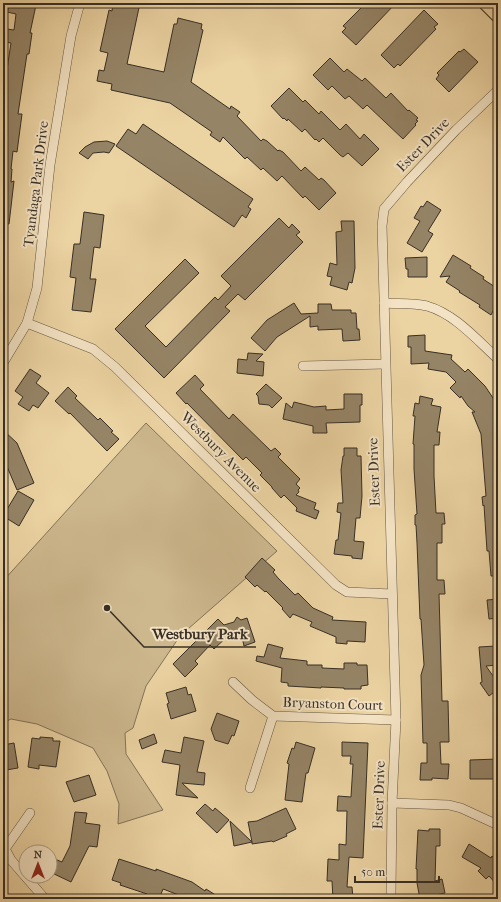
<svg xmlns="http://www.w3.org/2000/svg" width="501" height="902" viewBox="0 0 501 902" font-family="'IM FELL French Canon',serif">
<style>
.green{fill:#cdb78d;stroke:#827359}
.building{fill:#958466;stroke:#372f25}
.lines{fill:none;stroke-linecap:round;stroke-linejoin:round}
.street-casing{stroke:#645844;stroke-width:10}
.primary-casing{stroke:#372f25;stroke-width:16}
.street{stroke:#f3e2c3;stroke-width:9}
.primary{stroke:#ecd3a2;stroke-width:14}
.labels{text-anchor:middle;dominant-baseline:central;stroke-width:4;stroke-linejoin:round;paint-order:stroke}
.street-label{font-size:14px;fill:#372f25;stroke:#f3e2c3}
.leader{fill:none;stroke:#372f25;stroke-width:1.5}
.callout-dot{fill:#372f25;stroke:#f3e2c3;stroke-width:1.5}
.callout-label{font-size:15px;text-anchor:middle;font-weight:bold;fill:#372f25;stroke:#f3e2c3;stroke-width:4;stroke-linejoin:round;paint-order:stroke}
</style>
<rect width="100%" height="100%" fill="#ecd3a2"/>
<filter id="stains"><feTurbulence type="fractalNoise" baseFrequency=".005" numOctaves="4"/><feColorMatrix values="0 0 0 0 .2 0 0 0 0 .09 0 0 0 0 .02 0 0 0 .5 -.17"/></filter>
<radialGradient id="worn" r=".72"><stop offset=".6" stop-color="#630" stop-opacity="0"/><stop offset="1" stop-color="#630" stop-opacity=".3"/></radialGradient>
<!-- green -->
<polygon class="green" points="146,423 277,551 180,636 146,686 133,728 125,733 126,754 163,810 118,824 119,804 107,771 93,748 37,724 11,719 3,723 3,581"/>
<!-- building -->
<g class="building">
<polygon points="10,3 25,3 36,5 30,33 32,33 29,54 27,54 18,114 22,114 17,152 13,151 11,169 12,169 11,182 14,181 9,224 3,223 3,106 4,105 6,89 4,89 11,43 5,42 7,29 14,30 16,14 7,12"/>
<polygon points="113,3 140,3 127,64 164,72 174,24 177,24 178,18 202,24 201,29 203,30 191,82 230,109 231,106 240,112 237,116 261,141 263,139 267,141 278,151 279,150 283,152 301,171 305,167 319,180 321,178 324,180 336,193 319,210 305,196 303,198 282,176 277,181 263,168 261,170 247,157 245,159 223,137 220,142 210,135 212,132 170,103 111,90 112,84 97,81 99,70 104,71 108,53 100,51 109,10 112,11"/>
<polygon points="366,3 396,3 356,45 342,32 346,28 343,26"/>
<polygon points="424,10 438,24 434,27 436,29 400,66 398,64 394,68 381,55"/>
<polygon points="464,49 478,62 449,92 436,79 439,75 437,73 459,51 460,52"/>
<polygon points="330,58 344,72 347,69 362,81 365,78 386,98 391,93 408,111 409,110 418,118 416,120 418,121 415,124 416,125 403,139 367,105 363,109 349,96 345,99 332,86 328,90 313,75"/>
<polygon points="289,88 303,102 305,100 319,114 321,111 340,130 346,124 360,139 364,134 379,149 362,166 348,153 343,157 340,155 323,138 319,142 316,139 315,140 305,129 302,132 288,119 287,121 284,118 283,119 271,106"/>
<polygon points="143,124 253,199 248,207 251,209 246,218 242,215 234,227 116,146 128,129 136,134"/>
<polygon points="107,141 115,144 109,153 104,152 93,153 88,159 79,153 85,147 94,142"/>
<polygon points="427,201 441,210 428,231 433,234 422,252 407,243 420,221 414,218 421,206 423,207"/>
<polygon points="84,212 104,215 100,248 94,247 90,279 96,279 91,312 72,310 76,278 70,277 74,244 80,244"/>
<polygon points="279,218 289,228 292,224 300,232 296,235 303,242 245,300 238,294 225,307 230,311 164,378 115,329 185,259 199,273 145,326 166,347 215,297 218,300 231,286 221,276"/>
<polygon points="341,221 354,221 355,268 352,283 349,282 347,290 330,285 332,277 327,276 330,263 337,265 336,232 342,231"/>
<polygon points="453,255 471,266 470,268 484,277 483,279 498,289 498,315 493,311 491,315 479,307 480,305 459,292 460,291 446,282 450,276 440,277"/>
<polygon points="427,257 427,277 408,277 408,269 406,269 405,258"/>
<polygon points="294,303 301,314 318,313 318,304 331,304 332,310 351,310 351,313 356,313 357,329 359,329 360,340 343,341 342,329 318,330 318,326 310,327 310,316 277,337 265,351 251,338 267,320"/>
<polygon points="425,335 425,351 452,355 451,359 465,372 468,369 485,386 493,398 498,409 498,576 491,576 489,551 487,551 484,505 483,506 482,497 486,496 481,434 472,412 475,412 468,406 461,396 460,398 450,388 456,382 446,372 428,369 429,363 411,364 411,347 408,347 408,336"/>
<polygon points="248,353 263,354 256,361 264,362 263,376 237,373 238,359 247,360"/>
<polygon points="30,369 41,376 36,383 49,393 38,408 33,405 29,411 18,404 23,397 15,391"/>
<polygon points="195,375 204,385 200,389 229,419 233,414 271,451 275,448 281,454 278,457 300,479 296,484 300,488 298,490 299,492 296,495 316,503 314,509 319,511 316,519 296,511 297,508 284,495 281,498 272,488 272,487 260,475 262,473 246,457 243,460 187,403 186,404 176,393"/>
<polygon points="266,384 282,398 272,408 269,405 259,404 258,396 256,394"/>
<polygon points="68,387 77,396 75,398 98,420 100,418 113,431 111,432 119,439 107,451 70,413 69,414 55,401"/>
<polygon points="344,394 362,394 362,405 360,405 360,422 326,423 327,433 313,433 313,426 283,419 286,403 292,408 294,402 314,407 326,406 326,410 344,409"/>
<polygon points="420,396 433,399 431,405 441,407 437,432 440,432 439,445 434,445 434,476 436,513 444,513 445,524 442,524 442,543 437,543 437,580 444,580 445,594 439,594 442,701 448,701 449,742 440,742 441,764 449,764 448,779 432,778 432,780 420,780 421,763 427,763 427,743 423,743 421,675 424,665 421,619 420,619 417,543 416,525 415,525 415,515 417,514 414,469 414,444 413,444 415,416 413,416 415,403 419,404"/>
<polygon points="3,430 17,443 34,483 17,490 3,457"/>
<polygon points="344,448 357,448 357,456 361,456 362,496 360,518 356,518 354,541 364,542 362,559 352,558 352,556 334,554 336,540 338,540 341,513 337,512 338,503 343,503 341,470 343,456 344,456"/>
<polygon points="18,491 34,500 19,526 3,516"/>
<polygon points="262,558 275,570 273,572 278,578 295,595 298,593 313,608 333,617 332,620 366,622 365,642 347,641 347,644 336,643 336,637 310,626 312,622 293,614 290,618 282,609 283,608 266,591 265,592 257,585 255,587 245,577"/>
<polygon points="498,599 498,618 489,619 487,600"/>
<polygon points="237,617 241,620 247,618 255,642 244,646 242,637 232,640 231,633 214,649 210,645 195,661 198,664 185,677 173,664 218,619 224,625 234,622"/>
<polygon points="268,644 283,648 280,658 307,661 307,665 322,665 322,668 344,669 344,663 357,663 357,665 367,665 368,685 361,686 361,689 344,689 344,688 321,687 321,688 288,686 288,683 281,682 282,668 256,661 257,656 264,657"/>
<polygon points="496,646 498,665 486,666 498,683 498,689 489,696 480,683 482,682 479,647"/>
<polygon points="186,687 188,695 191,694 196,711 171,719 167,704 169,703 166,693"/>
<polygon points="217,713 239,721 234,736 232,735 228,744 215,740 211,729"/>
<polygon points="154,734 157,743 142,749 139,740"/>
<polygon points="40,737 53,738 53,741 60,741 56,767 39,765 39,769 28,767 32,738 40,739"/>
<polygon points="184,737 204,741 197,772 205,773 204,785 182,783 198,798 176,795 180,765 162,762 165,750 181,753"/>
<polygon points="296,742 315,748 308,773 306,773 302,802 285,800 289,764 287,763 292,748 294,749"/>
<polygon points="342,742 368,743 363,858 349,857 347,887 352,887 353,899 333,899 332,881 327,881 328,859 339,860 339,844 346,845 347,811 337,811 338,796 351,797 353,764 350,764 351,756 342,756"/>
<polygon points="14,743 18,768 6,770 6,768 3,769 3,745"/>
<polygon points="498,759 498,779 470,779 470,760"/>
<polygon points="89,775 96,795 74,802 66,782"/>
<polygon points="205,804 213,811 215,808 229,820 217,833 196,813"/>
<polygon points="286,808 296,829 286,834 287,836 273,842 272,841 252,844 252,842 234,846 230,821 252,842 248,822 257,821"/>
<polygon points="75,812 87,813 85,823 100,825 97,847 89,846 71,882 50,872 50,857 62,862 70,846"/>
<polygon points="429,829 440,829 440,846 436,846 435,881 442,879 445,893 436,895 437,899 420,899 417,883 417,869 416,869 418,830 429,831"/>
<polygon points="469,844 491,858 492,856 498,862 498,886 489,876 486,879 478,871 481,868 462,857"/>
<polygon points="119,859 156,871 156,869 192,882 205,891 206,889 222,899 189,899 163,889 159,899 146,899 147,894 120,885 121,883 112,880"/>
</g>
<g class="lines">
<defs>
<g id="street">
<path d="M384,303C398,304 413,303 427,306C455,314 477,340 498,359"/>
<polyline points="27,323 93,349 115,367 336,585 347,592 392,594"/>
<polyline points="3,363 27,323 37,288 50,165 71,36 80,3"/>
<polyline points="303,366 385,364"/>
<polyline points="233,682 252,700 273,716 396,720"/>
<polyline points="250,788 273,716"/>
<polyline points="392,803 449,805 461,808 498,825"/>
<polyline points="30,813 5,849 11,860 45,899"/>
<polyline points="393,899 391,895 392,803 396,720 382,226 384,209 407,182 456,130 498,90"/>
</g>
<polyline id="primary" points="486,3 498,15"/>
</defs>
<!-- street casing -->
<use href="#street" class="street-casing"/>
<!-- primary casing -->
<use href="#primary" class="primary-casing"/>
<!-- street -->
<use href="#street" class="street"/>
<!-- primary -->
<use href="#primary" class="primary"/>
</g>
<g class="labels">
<!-- street labels -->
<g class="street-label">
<text transform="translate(423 145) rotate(-46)">Ester Drive</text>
<text transform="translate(36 184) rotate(-83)">Tyandaga Park Drive</text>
<text transform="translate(221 452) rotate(45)">Westbury Avenue</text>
<text transform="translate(374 472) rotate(-92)">Ester Drive</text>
<text transform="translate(333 704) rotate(2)">Bryanston Court</text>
<text transform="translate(379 795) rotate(-88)">Ester Drive</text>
</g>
</g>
<!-- callouts -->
<path class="leader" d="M107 608L144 647H256"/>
<circle class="callout-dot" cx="107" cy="608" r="4"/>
<g class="callout-label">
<text x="200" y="639">Westbury Park</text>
</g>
<!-- margin -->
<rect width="501" height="902" fill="none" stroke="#ecd3a2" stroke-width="16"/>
<rect x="4" y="4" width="493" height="894" fill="none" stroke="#372f25" stroke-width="2"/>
<rect x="8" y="8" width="485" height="886" fill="none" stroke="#372f25"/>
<!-- north arrow -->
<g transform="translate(38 864)"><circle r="19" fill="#f3e2c3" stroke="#a89a84"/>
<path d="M0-3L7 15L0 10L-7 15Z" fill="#8f2418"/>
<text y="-6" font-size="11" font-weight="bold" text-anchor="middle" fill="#372f25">N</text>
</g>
<!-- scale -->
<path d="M355 876v6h84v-6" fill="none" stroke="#372f25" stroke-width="2"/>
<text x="361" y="876" font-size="12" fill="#372f25" stroke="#f3e2c3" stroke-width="3" paint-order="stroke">50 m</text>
<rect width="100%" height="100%" filter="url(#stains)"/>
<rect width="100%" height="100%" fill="url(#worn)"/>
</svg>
